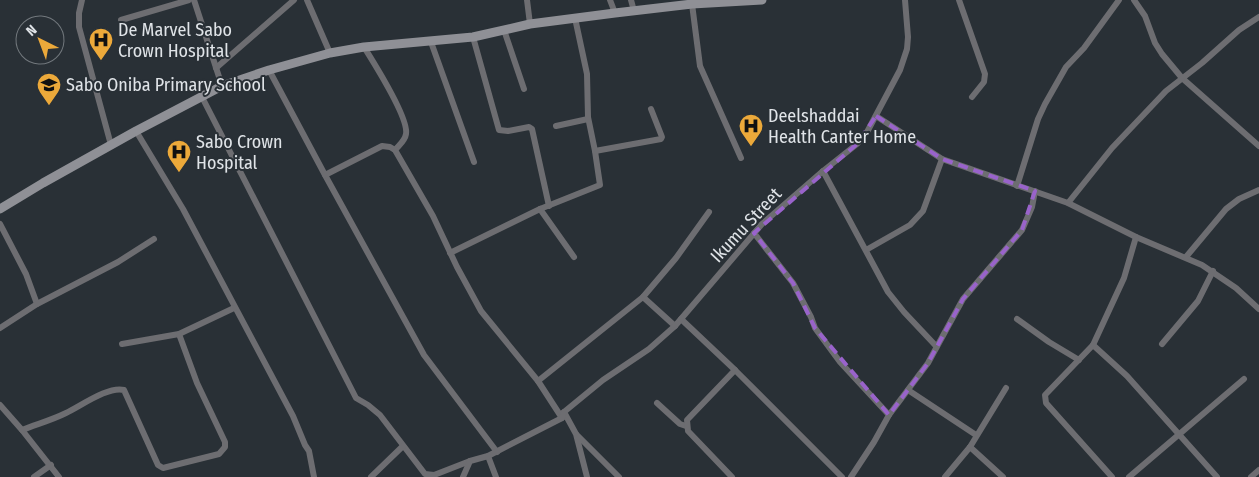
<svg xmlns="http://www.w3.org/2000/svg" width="1259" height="477" viewBox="0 0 1259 477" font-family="'Fira Sans Condensed',sans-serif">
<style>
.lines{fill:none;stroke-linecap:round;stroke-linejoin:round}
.street{stroke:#6d6d71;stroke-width:6}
.secondary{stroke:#8f9096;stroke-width:9}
.marked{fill:none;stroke:#9963cb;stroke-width:4;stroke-dasharray:10 6;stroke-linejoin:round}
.labels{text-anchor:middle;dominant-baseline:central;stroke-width:4;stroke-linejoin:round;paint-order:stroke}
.poi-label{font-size:18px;fill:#e0e4e8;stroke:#293036;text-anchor:start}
.street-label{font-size:18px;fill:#e0e4e8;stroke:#293036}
</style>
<rect width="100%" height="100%" fill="#293036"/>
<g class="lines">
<!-- street -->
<g class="street">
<polyline points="82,0 79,13 79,27 111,145"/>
<polyline points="194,0 222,86"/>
<polyline points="307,0 330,53"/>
<polyline points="527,0 530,24"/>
<polyline points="610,0 615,13"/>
<polyline points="631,0 634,11"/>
<polyline points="959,0 985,74 984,82 972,97"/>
<polyline points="1134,0 1145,16 1155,43 1162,54 1182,78 1259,146"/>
<polyline points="692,4 700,66 741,158"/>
<polyline points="121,20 189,0"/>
<polyline points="504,30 524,89"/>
<polyline points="473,37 499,130 508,131 529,127 532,129 549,206"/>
<polyline points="431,42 474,162"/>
<path d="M364,47C374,63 409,118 406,134C405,141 399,145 395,150"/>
<polyline points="216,68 294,0"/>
<polyline points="269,70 325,175 424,355 497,452"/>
<polyline points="202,97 356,398 368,405 380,415 425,474 434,475 470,461"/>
<polyline points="876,116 942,159 1068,203 1136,237 1202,265 1236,288 1259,309"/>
<polyline points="556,126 588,119"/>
<polyline points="136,131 183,209 293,416 305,445 309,451 314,477"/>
<polyline points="595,151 661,139 662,137 651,109"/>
<polyline points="823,171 888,292 904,312 936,346"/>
<polyline points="325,175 382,146 390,147 395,150 433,216 457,267 481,311 538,381"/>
<polyline points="1017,186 1038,119 1045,104 1066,67 1084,48 1119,0"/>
<polyline points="1068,203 1112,148 1166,91 1202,63 1239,30 1259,17"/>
<polyline points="540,209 574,257"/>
<polyline points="0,224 26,274 37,304"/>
<polyline points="754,233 793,283 811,317 815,328 840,362 889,415"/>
<polyline points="866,250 910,225 923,211 942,159"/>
<polyline points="450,253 540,209 600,185 595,151 588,117 587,74 575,18"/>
<polyline points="1186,257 1226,209 1239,199 1259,190"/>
<polyline points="643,297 675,326"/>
<polyline points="681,319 735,370 842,477"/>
<polyline points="1017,319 1049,342 1079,360"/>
<polyline points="0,328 37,304 118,262 154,239"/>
<polyline points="122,344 179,334 234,308"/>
<polyline points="1162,344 1198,301 1213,271"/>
<polyline points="1093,345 1127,376 1217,477"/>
<polyline points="908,390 976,435"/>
<polyline points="657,403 680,424 686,426"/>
<polyline points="0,405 22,430 59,477"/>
<polyline points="564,412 576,434 587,477"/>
<polyline points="562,418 538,381 643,297 676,258 709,212"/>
<path d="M22,430C37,424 52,420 66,413C81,406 108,386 124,390L158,465L163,468L219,454L225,447V442L197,383L179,334"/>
<polyline points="577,435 619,477"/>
<polyline points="970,447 1003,477"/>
<polyline points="488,456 496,477"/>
<polyline points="34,477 51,465"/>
<polyline points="371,477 403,446"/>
<polyline points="463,477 470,461 488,456 562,418 564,412 603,380 649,349 675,326 762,224 823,171 857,144 866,134 900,70 907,49 908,37 905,0"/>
<polyline points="732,477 688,431 687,420 735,370"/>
<polyline points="851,477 874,442 889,415 928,363 963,299 1022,230 1032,207 1035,191"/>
<polyline points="945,477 970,447 1006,388"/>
<polyline points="1112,477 1046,403 1045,395 1093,345 1124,278 1136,237"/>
<polyline points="1129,477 1244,379"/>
<polyline points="1251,477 1259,470"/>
</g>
<!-- secondary -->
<polyline class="secondary" points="0,209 43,183 136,131 222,86 269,70 330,53 364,47 473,37 530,24 615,13 692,4 762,0"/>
</g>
<!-- marked area -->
<path class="marked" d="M876,116L942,159L1035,191L1022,230L963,299L928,363L889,415L815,328L793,283L754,233L857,144Z"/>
<!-- icons -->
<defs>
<symbol id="hospital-pin" viewBox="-11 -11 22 30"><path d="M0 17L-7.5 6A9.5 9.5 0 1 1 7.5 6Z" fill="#eca93a" stroke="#293036"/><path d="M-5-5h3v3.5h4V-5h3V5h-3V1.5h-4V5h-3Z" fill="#111"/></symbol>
<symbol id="school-pin" viewBox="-11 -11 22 30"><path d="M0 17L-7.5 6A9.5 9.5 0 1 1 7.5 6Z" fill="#eca93a" stroke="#293036"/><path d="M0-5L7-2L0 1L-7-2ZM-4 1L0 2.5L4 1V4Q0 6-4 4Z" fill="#111"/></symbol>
</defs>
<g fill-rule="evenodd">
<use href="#hospital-pin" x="87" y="26" width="28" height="38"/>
<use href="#school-pin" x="35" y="71" width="28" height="38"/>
<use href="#hospital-pin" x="737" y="112" width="28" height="38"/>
<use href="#hospital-pin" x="165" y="138" width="28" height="38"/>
</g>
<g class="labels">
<!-- poi labels -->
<g class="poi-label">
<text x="118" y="30">De Marvel Sabo<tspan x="118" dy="21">Crown Hospital</tspan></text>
<text x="66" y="85">Sabo Oniba Primary School</text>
<text x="768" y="116">Deelshaddai<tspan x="768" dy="21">Health Canter Home</tspan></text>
<text x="196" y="142">Sabo Crown<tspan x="196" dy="21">Hospital</tspan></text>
</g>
<!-- street labels -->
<g class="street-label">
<text transform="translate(746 225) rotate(-47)">Ikumu Street</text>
</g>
</g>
<!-- north arrow -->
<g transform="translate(40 40) rotate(318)"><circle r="24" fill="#293036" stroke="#72787d"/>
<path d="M0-4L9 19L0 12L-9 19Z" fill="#eca93a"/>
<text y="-8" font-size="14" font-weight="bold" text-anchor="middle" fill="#e0e4e8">N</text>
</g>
</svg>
